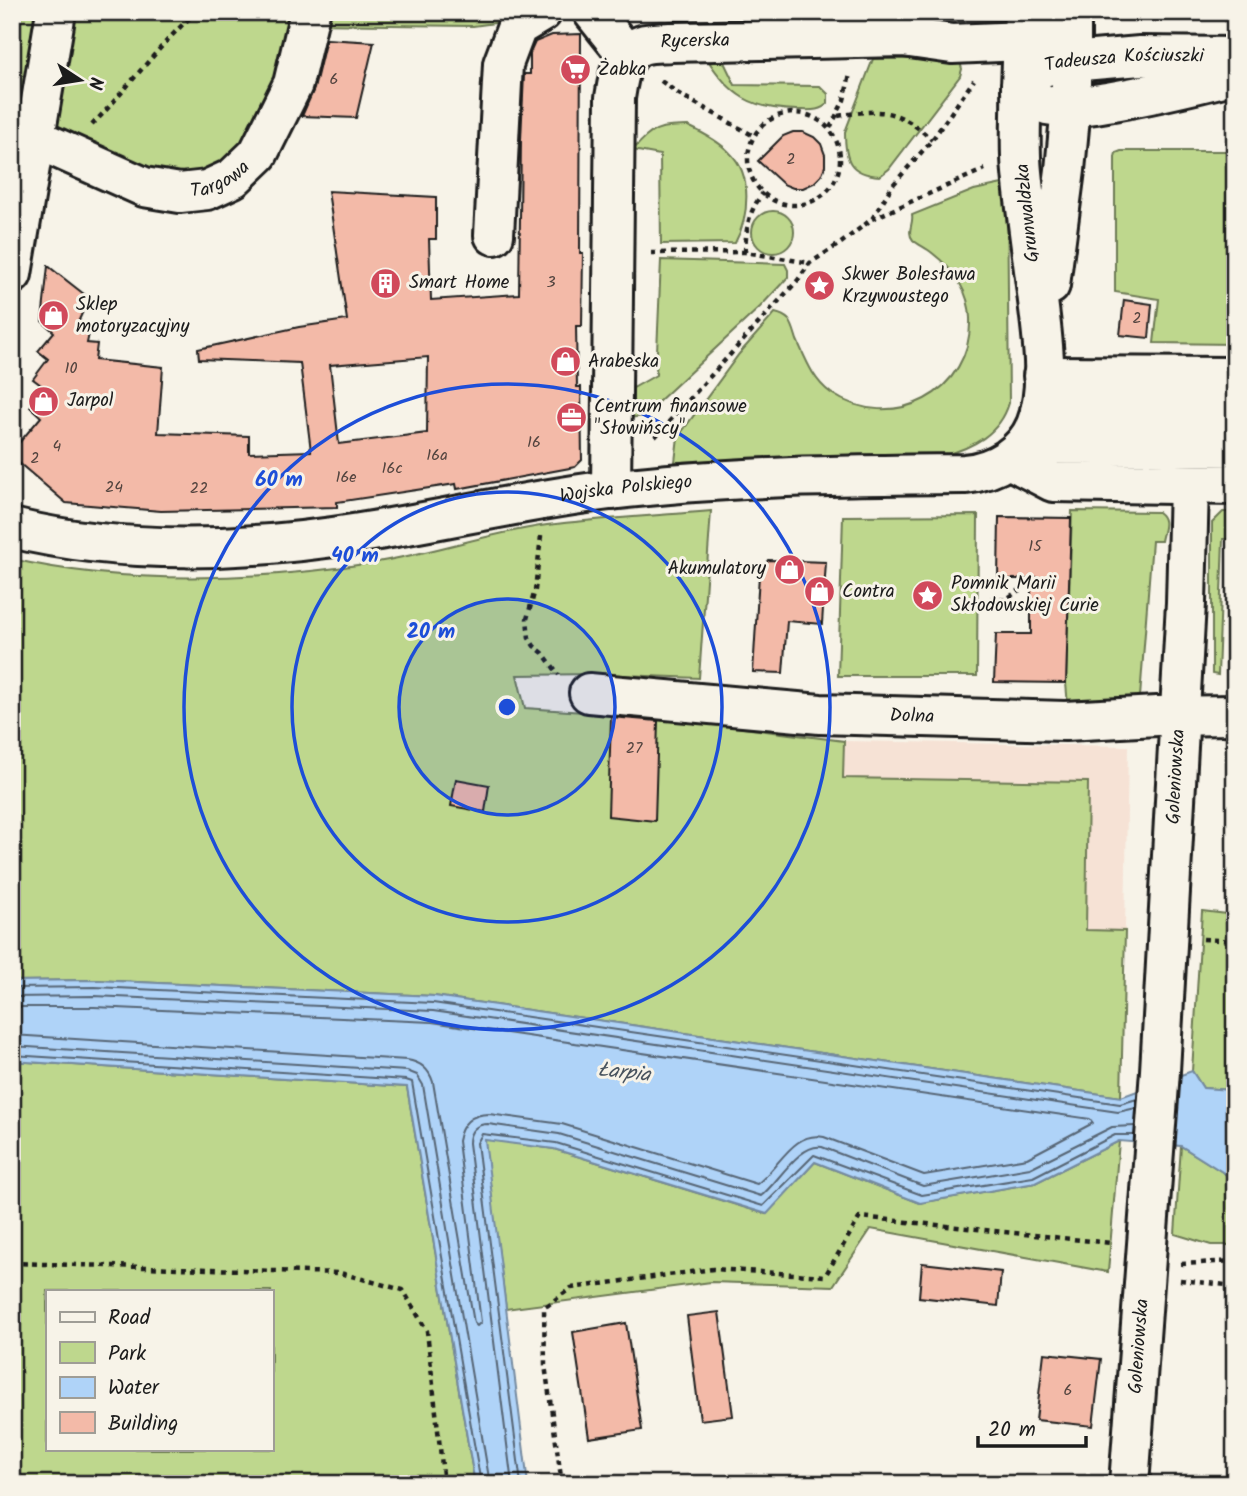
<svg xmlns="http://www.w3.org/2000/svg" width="1247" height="1496" viewBox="0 0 1247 1496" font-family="Kalam,sans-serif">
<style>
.built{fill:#f6e2d5}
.green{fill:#bed78d;stroke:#6d7a54;stroke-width:2;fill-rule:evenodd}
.water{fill:#afd3f8;stroke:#748aa0;stroke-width:2}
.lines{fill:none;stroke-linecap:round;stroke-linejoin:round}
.shore{stroke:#576574;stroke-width:2}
.building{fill:#f3baa8;stroke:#1c1c1c;stroke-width:2;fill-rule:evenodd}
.minor-casing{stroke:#1c1c1c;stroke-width:44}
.major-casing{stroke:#1c1c1c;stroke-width:44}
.path{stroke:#1c1c1c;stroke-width:4.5;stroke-dasharray:5 5;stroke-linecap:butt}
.minor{stroke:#f7f3e8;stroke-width:38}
.major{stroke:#f7f3e8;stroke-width:38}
.ring{fill:none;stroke:#1d4ed8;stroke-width:3.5}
.labels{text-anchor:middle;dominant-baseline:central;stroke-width:6;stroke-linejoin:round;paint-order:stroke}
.number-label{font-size:16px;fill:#52443f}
.street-label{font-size:19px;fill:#1c1c1c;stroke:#f7f3e8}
.poi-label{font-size:19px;fill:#1c1c1c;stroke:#f7f3e8;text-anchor:start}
.water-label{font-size:21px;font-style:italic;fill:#48535e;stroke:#f7f3e8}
.centre{fill:#1d4ed8;stroke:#f7f3e8;stroke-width:3.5}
.ring-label{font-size:21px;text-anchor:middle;font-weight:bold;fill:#1d4ed8;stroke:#f7f3e8;stroke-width:6;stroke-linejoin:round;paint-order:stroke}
</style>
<rect width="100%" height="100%" fill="#f7f3e8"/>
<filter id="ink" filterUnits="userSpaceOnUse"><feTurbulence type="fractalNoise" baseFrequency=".0143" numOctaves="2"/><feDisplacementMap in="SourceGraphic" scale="14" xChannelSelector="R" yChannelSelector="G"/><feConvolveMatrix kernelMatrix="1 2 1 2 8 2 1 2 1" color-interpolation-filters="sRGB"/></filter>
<g filter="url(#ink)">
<!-- built -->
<polygon class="built" points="844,741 1128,746 1125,931 1086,930 843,778"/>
<!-- green -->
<g class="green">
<polygon points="12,12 514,12 502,22 473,26 308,24 293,84 207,190 12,128"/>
<path d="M706,57L722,58L735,85L820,86L828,94V103C820,112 809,110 797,110C751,109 730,96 706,57Z"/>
<path d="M873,59H959L962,69L960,76L889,169L880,176C849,174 845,160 845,132Z"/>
<path d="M688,126C703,133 719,141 730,153C753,175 749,217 735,243L661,244L660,155L633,150C653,127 657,127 688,126Z"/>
<polygon points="1121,151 1235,151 1235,344 1154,343 1159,299 1115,292 1115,157 1116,153"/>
<path d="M1007,183L1009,403C1000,434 972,448 942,456L675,462L678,437L739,354L775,313C780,314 785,316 789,320C793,325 795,334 797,340C806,360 813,380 831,393C892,434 973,393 970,318C969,290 952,268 931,252C926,248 917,244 913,240C906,232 914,223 912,215L974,190Z"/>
<circle cx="773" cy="232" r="21"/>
<polygon points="661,260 785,264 788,270 788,277 760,307 643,416 628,418 628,391 656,375"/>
<path d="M711,511L699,678L596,674L517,675L525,708L658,717L844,741L843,778L1088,782L1086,930L1125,931L1121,1097L434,996L95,980L12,981V559C123,585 259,581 371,563C430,554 488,533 547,525C601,518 656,516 711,511Z"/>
<path d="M1072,511L1158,512C1169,520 1163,529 1161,541H1152L1140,697L1068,706L1066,683Z"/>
<polygon points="1223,512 1235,512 1235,539 1223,539 1218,675 1212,674 1212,523"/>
<polygon points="978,515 977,676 838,676 843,516"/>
<polygon points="1202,911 1235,915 1235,1087 1230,1090 1203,1088 1192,1071"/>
<path d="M12,1061L407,1087L475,1484H12ZM47,1291H271V1449H47Z"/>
<polygon points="484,1139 554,1149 766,1214 815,1162 920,1203 1035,1183 1119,1141 1108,1272 871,1229 833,1286 711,1282 506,1309"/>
<polygon points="1181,1146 1235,1180 1235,1245 1211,1245 1175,1234"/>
</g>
<!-- water -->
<polygon class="water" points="95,980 434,996 1121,1097 1192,1071 1203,1088 1230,1090 1235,1087 1235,1180 1181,1146 1119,1141 1035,1183 920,1203 815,1162 767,1214 554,1149 485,1140 528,1484 475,1484 407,1087 12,1061 12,981"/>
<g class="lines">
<!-- shore -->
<g class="shore">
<polyline points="12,988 95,987 433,1003 1120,1104 1137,1099"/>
<polyline points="12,997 94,996 433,1011 1118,1112 1136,1108"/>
<path d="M12,1007H94L432,1022L1090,1119L1093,1123L1027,1158L924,1175L824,1137C793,1130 779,1168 757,1184L562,1124L489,1114C471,1114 461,1124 458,1141L481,1322L477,1326L474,1323L433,1082C429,1069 421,1062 407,1060L12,1035"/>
<polyline points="12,1046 407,1071 417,1075 423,1085 490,1484"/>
<polyline points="12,1055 406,1080 412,1082 481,1484"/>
<path d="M512,1484L469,1143C469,1131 476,1124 488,1124L559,1134L761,1196C778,1183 799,1143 822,1147L923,1186L1030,1168L1112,1127L1135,1126"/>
<polyline points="521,1484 477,1143 482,1134 556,1143 763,1206 814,1155 922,1195 1033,1177 1115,1135 1134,1135"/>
</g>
</g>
<!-- building -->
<g class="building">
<path d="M581,34L580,253H583L582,326H576L577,387H581L582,460L575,467L457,489L456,484L337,502V507L161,511L66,503L12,457V451L41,417L30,407L45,388L33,379L48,359L38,351L54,332L42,321L48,266L89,298L79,320L90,329L87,343L97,344L95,360L163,367L158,433L249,436V453L311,451L300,363L199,359L198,349L299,327L347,320L328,191L436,197V239H429L431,300L519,294L521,140L524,74H530V53L535,42L552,35ZM428,357L427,433L339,444L330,365Z"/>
<polygon points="326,39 374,42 356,118 302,116 314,89"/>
<polygon points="793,132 803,132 814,137 821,144 825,155 825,166 821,176 814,183 803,188 793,188 783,184 758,161 783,136"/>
<polygon points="1124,300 1152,304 1149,338 1120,335"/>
<polygon points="999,517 1071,518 1066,683 994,682 996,634 1031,634 1031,579 998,579"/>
<polygon points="768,560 826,562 822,624 787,621 783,673 753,672 759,575"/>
<polygon points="611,717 658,721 655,821 608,816"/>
<polygon points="456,779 489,785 485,812 451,806"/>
<polygon points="922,1263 1001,1272 998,1306 919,1297"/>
<polygon points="719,1312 733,1416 700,1420 687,1316"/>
<polygon points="626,1323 642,1430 589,1438 573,1332"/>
<polygon points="1044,1353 1101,1359 1093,1426 1036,1420"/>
</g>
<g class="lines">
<defs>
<g id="minor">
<polyline points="593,12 628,56"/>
<path id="s1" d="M12,128L144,187L180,193L207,190L233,178L258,154L293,84L310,12"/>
<polyline points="494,235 503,64 517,27 542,12"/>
<polyline points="12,274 56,12"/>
<polyline points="1050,285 1065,170 1071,106"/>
<polyline points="1043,376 1235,377"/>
<polyline points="1040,411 1235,414"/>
<polyline points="1025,444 1235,447"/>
<polyline points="1009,459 1053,482 1235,485"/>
<path id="s2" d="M611,490L615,98C618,79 621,52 642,45C651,42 662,43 671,42L903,37L952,44L1023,41L1047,29L1063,12"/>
<path id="s3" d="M12,528C121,555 249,551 360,533C444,520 526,500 610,490C727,476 847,475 965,474C995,471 1024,454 1036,425C1051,388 1042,333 1037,293C1032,253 1026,213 1022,172C1019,144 1022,115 1021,87"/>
<path id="s4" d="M589,693L820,714L1065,721L1157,716L1235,715"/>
<path id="s5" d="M1129,1484L1160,1071L1186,603L1189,485"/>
</g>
<g id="major">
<path d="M1024,12L1021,87C1027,97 1036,102 1047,105C1067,109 1088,105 1107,102C1150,95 1192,85 1235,74"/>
<path id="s6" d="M1021,87L1040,68L1059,63L1140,56L1235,57"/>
<polyline points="1071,87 1071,12"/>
</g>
</defs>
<!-- minor casing -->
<use href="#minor" class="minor-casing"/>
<!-- major casing -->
<use href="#major" class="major-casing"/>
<!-- path -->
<g class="path">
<polyline points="661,81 679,94 754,136"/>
<circle cx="794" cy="159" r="46"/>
<path d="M838,116C881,108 899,109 932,140"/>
<path d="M92,125C128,88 158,46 196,12"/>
<polyline points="830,128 844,100 850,74"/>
<polyline points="872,219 985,169"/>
<path d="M745,252C746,229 748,212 763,193"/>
<polyline points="651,253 745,252 810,263"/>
<polyline points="655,437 798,280 810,263 841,243 872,219 892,186 932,140 974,80"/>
<polyline points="541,536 535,590 527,619 529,638 534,646 543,653 559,675"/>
<polyline points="990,599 1005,600 1039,577"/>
<polyline points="1203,939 1235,941"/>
<polyline points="12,1263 340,1273 403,1290 427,1331 444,1484"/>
<polyline points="1181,1264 1235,1261"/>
<polyline points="1180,1280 1235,1286"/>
<polyline points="562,1484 545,1365 544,1308 571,1288 713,1269 825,1276 860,1217 1111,1243"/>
</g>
<!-- minor -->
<use href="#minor" class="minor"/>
<!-- major -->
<use href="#major" class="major"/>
</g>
</g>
<!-- distance rings -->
<circle cx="507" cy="707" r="108" fill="#1d4ed8" fill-opacity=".12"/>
<g class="ring">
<circle cx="507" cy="707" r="108"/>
<circle cx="507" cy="707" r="215"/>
<circle cx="507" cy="707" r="323"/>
</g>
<!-- icons -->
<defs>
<symbol id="supermarket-disc" viewBox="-11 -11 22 22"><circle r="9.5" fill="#d1495b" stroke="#f7f3e8"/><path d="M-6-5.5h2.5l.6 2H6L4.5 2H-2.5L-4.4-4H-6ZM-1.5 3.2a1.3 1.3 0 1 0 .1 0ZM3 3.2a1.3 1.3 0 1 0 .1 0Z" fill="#fff"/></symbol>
<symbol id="building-disc" viewBox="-11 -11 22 22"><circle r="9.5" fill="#d1495b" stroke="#f7f3e8"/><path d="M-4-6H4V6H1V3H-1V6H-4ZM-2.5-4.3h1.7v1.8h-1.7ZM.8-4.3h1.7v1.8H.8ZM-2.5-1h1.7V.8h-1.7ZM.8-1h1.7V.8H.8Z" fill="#fff"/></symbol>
<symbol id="sight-disc" viewBox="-11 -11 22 22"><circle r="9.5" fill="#d1495b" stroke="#f7f3e8"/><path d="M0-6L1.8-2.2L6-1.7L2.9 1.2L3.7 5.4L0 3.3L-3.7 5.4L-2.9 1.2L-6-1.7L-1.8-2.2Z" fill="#fff"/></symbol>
<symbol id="shop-disc" viewBox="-11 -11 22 22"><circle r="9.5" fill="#d1495b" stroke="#f7f3e8"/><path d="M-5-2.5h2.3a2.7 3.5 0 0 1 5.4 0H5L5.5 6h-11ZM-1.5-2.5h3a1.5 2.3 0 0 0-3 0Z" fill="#fff"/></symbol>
<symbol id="office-disc" viewBox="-11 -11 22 22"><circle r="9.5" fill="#d1495b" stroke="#f7f3e8"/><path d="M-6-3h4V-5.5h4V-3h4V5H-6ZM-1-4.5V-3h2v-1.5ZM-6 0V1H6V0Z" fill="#fff"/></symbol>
</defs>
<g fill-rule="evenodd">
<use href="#supermarket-disc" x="558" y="52" width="35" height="35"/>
<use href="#building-disc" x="368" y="266" width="35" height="35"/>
<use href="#sight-disc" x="802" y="268" width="35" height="35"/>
<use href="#shop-disc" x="36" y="298" width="35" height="35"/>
<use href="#shop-disc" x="548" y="344" width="35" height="35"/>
<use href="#shop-disc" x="26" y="384" width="35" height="35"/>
<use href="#office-disc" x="554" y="400" width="35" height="35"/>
<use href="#shop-disc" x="772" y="552" width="35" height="35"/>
<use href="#shop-disc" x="802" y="574" width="35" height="35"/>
<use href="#sight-disc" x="910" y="578" width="35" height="35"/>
</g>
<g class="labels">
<!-- number labels -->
<g class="number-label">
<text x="334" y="79">6</text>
<text x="791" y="159">2</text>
<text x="551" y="282">3</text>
<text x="1137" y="318">2</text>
<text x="71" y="368">10</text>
<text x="534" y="442">16</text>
<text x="57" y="446">4</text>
<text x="437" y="455">16a</text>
<text x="35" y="458">2</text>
<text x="392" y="468">16c</text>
<text x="346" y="477">16e</text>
<text x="114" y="487">24</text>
<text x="199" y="488">22</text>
<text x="1035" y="546">15</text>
<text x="634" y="748">27</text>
<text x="1068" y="1390">6</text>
</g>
<!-- street labels -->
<g class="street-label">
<text stroke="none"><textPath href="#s2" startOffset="508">Rycerska</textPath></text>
<text stroke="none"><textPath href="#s6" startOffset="112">Tadeusza Kościuszki</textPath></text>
<text stroke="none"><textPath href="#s1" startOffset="224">Targowa</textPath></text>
<text transform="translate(1028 213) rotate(-96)">Grunwaldzka</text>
<text stroke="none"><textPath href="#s3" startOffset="620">Wojska Polskiego</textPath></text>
<text stroke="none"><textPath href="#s4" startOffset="324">Dolna</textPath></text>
<text stroke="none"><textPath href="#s5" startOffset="709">Goleniowska</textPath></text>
<text stroke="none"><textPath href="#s5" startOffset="138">Goleniowska</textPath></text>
</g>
<!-- poi labels -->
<g class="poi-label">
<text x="598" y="70">Żabka</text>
<text x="842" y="275">Skwer Bolesława<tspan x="842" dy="22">Krzywoustego</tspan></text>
<text x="409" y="283">Smart Home</text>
<text x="76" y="305">Sklep<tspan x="76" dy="22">motoryzacyjny</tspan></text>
<text x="588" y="362">Arabeska</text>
<text x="67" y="401">Jarpol</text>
<text x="594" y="407">Centrum finansowe<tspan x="594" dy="22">"Słowińscy"</tspan></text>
<text x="766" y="569" text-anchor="end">Akumulatory</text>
<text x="951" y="584">Pomnik Marii<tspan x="951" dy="22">Skłodowskiej Curie</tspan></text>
<text x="842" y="592">Contra</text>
</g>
<!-- water labels -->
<g class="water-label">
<text transform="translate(624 1073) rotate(6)">Łarpia</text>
</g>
</g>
<circle cx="507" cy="707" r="10" class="centre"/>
<g class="ring-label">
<text x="279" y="486">60 m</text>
<text x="355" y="562">40 m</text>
<text x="431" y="638">20 m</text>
</g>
<!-- margin -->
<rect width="1247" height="1496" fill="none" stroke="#f7f3e8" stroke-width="42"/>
<rect x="21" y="21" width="1205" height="1454" fill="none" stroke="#1c1c1c" stroke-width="2.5" filter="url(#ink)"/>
<!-- legend -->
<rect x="46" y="1290" width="228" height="161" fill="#f7f3e8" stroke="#9f9d96" stroke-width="2"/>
<rect x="60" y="1312" width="35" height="10" fill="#f7f3e8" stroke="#9f9d96" stroke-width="2"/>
<text x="108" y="1324" font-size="21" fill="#1c1c1c">Road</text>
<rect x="60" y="1342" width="35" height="21" fill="#bed78d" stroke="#9f9d96" stroke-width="2"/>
<text x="108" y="1360" font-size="21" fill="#1c1c1c">Park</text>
<rect x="60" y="1377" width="35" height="21" fill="#afd3f8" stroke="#9f9d96" stroke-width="2"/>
<text x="108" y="1394" font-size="21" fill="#1c1c1c">Water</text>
<rect x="60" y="1412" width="35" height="21" fill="#f3baa8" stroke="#9f9d96" stroke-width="2"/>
<text x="108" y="1430" font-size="21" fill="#1c1c1c">Building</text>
<!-- north arrow -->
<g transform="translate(80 80) rotate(102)" stroke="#f7f3e8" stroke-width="5" paint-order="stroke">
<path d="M0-5L12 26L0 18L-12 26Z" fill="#1c1c1c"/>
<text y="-10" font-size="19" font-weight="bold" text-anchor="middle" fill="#1c1c1c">N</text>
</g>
<!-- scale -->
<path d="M978 1436v10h108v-10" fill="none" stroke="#1c1c1c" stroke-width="3.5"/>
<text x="988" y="1436" font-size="21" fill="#1c1c1c" stroke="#f7f3e8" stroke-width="5" paint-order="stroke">20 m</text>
</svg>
